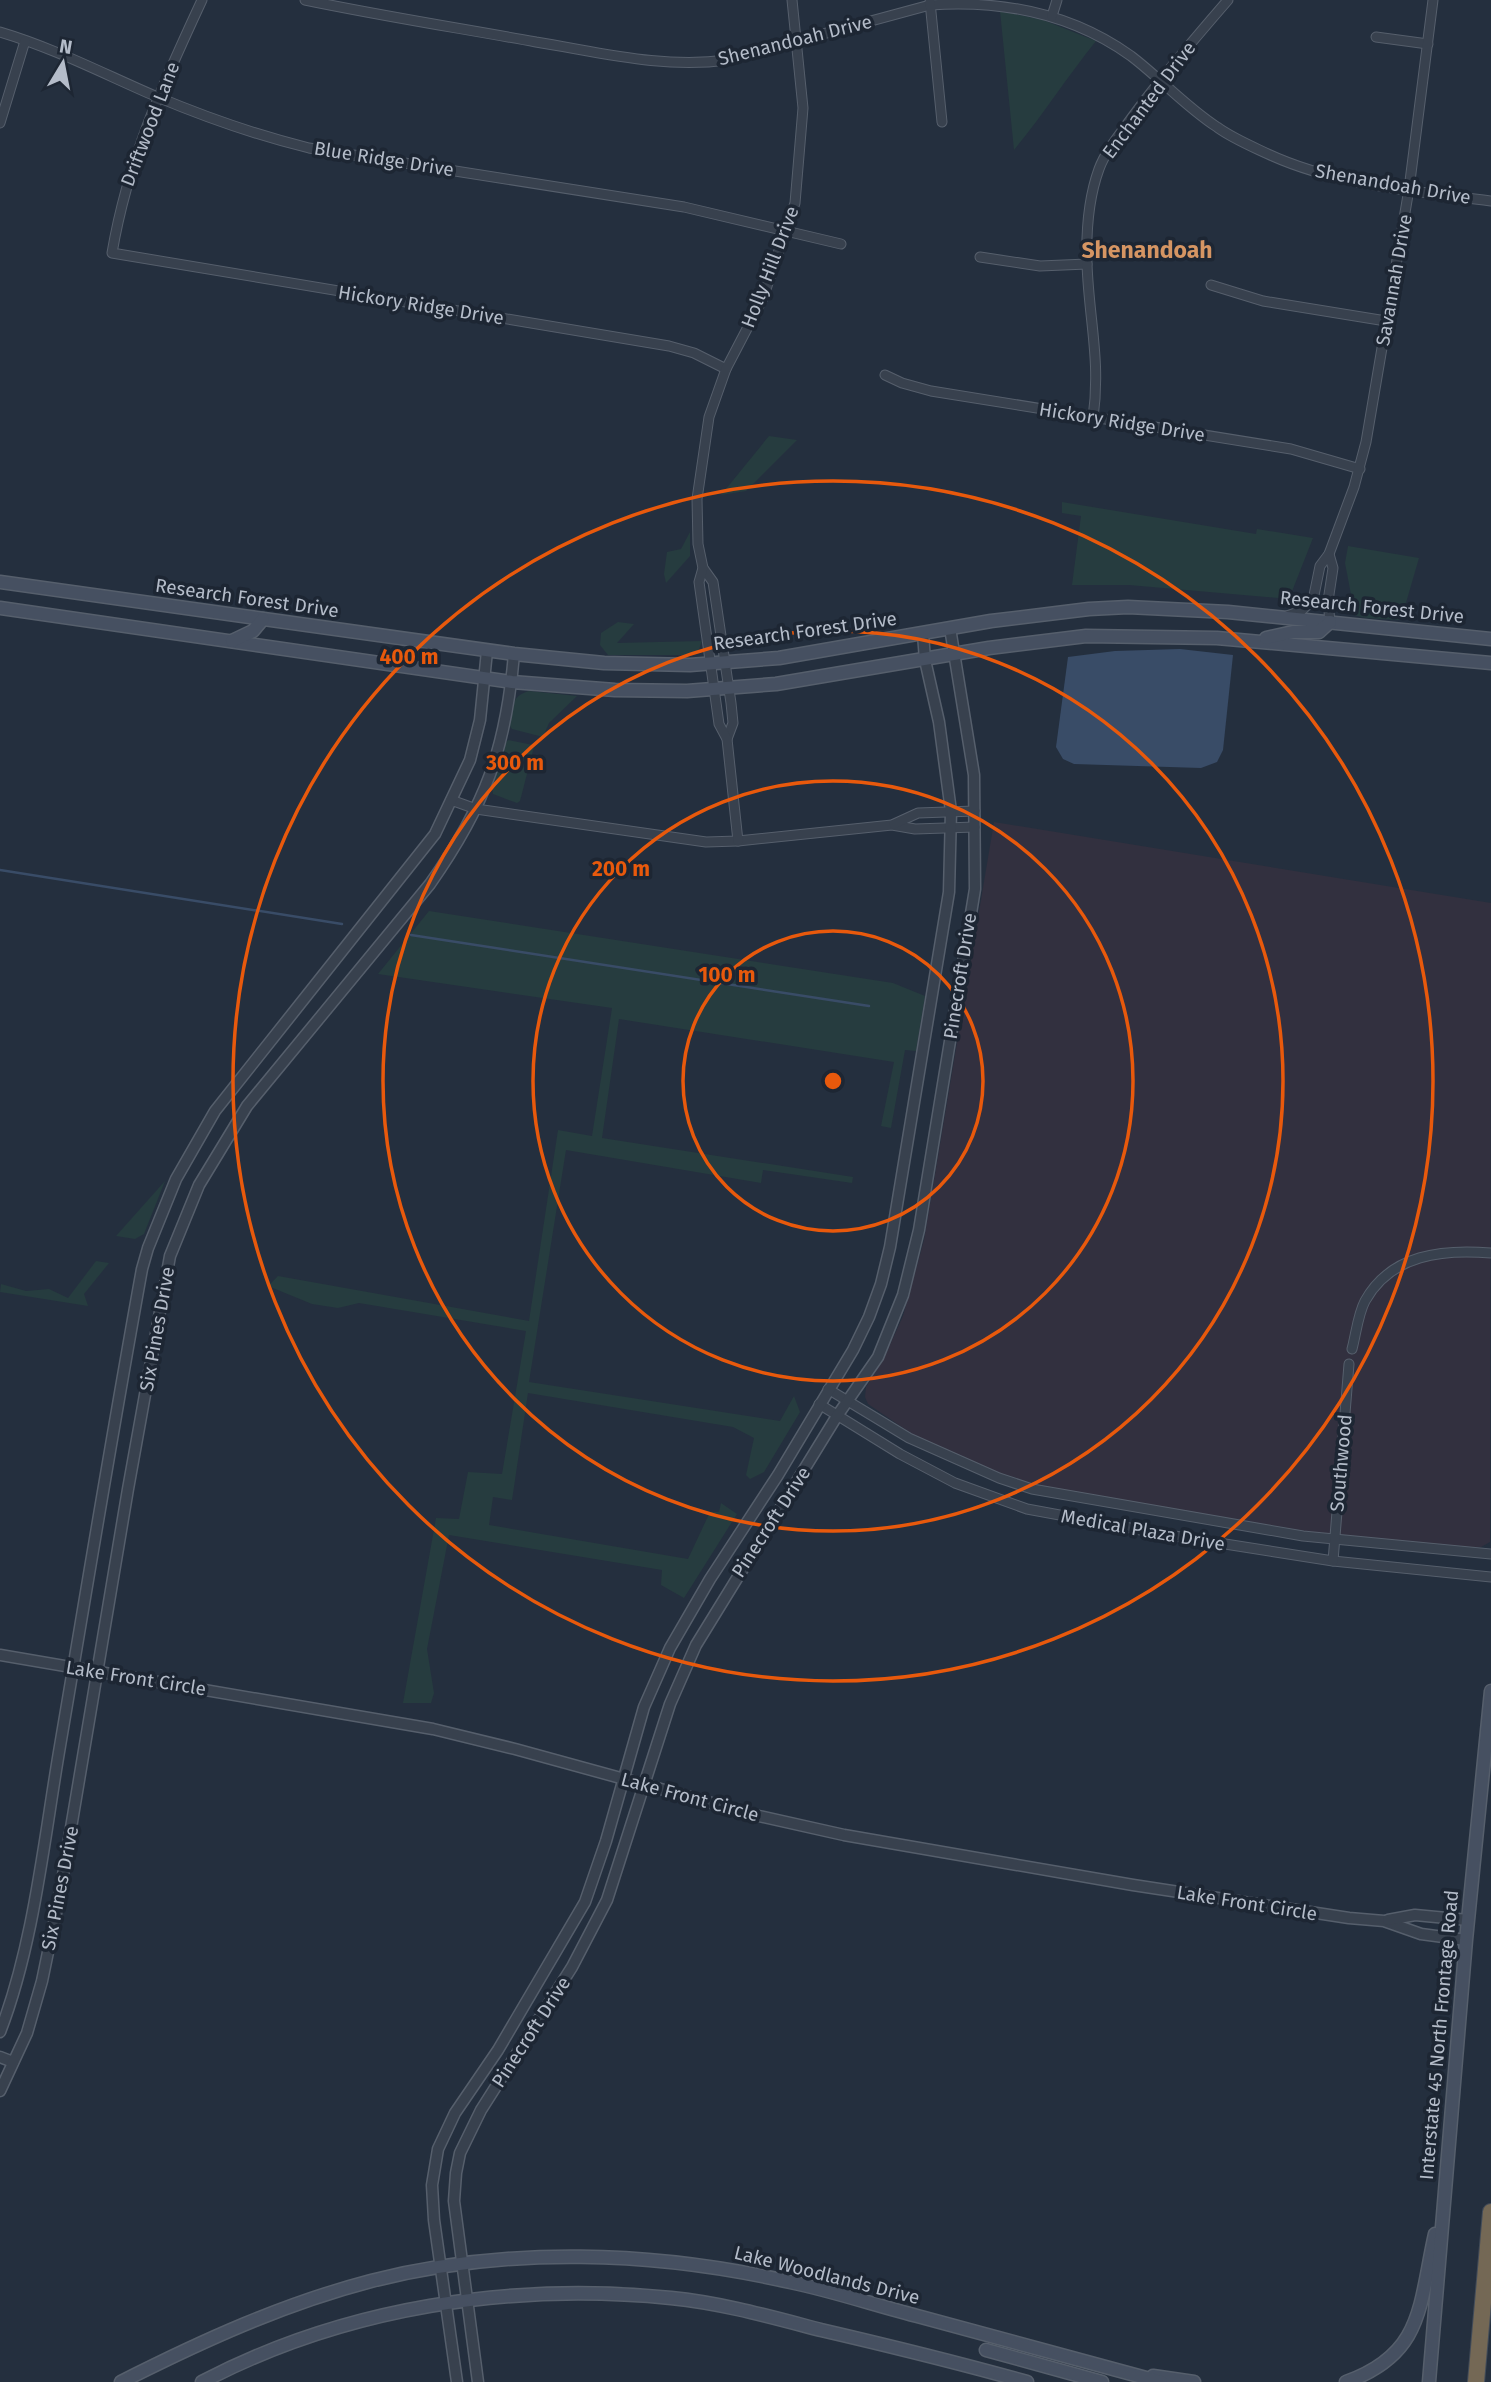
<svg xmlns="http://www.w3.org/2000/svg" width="1491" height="2382" viewBox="0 0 1491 2382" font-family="'Fira Sans',sans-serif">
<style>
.medical{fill:#32303f}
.green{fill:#263c3f}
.water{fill:#394c67}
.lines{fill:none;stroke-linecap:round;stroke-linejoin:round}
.stream{stroke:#394c67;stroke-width:2.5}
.minor-casing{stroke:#565f6c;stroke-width:11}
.tertiary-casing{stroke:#565f6c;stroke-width:13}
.secondary-casing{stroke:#565f6c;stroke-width:15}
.motorway-casing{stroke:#434c59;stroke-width:18}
.minor{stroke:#38414e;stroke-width:9}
.tertiary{stroke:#38414e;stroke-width:10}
.secondary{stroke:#465061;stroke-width:12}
.motorway{stroke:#746855;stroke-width:16}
.ring{fill:none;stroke:#e8590c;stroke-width:3.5}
.labels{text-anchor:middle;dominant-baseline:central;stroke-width:7;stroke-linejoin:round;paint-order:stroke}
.street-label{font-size:19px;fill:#b4bcc9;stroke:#1d2633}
.quarter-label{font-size:23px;font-weight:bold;fill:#d59563;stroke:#1d2633}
.centre{fill:#e8590c;stroke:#1d2633;stroke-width:3.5}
.ring-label{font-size:21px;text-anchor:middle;font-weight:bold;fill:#e8590c;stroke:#1d2633;stroke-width:7;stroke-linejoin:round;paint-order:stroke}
</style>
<rect width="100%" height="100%" fill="#242f3e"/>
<!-- medical -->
<polygon class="medical" points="994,822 1491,903 1490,1542 1481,1547 1472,1547 1311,1532 1043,1487 985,1468 918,1438 868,1404 865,1397 866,1387 883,1360 903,1316 924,1240"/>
<!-- green -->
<g class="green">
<path d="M1000,11L1043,20L1096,41C1067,77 1043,115 1014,150Z"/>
<polygon points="769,436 797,440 746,491 721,495"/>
<polygon points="1062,502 1256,534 1257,529 1313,538 1289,599 1129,585 1072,585 1081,516 1062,513"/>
<polygon points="690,532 690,556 666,583 664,574 667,552 681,549"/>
<path d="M1348,546L1419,558L1401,620C1379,618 1351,621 1336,604L1353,605L1345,563Z"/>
<polygon points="618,622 634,624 617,643 702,641 698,652 688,655 608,655 600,645 601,633"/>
<path d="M529,691L577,696L549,723L543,737L512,729L509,725C512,708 511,696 529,691Z"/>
<polygon points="508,740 533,745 534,747 520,801 517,803 493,794 492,788 504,745"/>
<polygon points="429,911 893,983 925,996 916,1051 905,1050 891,1128 881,1126 894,1062 619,1019 602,1138 853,1177 852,1183 763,1170 761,1183 566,1150 529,1382 780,1421 794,1396 800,1412 764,1472 750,1479 746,1475 754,1438 733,1427 528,1393 512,1500 493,1497 489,1525 688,1559 710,1512 719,1512 721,1503 737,1514 684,1598 661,1585 662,1570 449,1535 427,1649 434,1693 431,1703 403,1703 436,1518 459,1519 468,1472 502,1474 526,1331 359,1303 338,1308 312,1304 268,1286 278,1276 529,1321 558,1130 592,1136 612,1008 378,974"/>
<polygon points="165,1181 144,1234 135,1239 116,1236"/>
<polygon points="96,1261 109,1263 84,1294 88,1306 0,1292 1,1284 26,1291 49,1289 68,1298"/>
</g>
<!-- water -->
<polygon class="water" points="1180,649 1233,655 1223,750 1217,762 1201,768 1074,764 1063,759 1056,747 1068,657 1115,651"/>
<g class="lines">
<!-- stream -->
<g class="stream">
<polyline points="0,870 342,924"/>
<polyline points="411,935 869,1006"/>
</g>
<defs>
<g id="minor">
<path d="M202,0C162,86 128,159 112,253L669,346L694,353L726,369"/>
<path d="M305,0C382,16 459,28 536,42C599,52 663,69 727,60L930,5C1002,0 1071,13 1131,56C1160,78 1186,107 1217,127C1232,138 1251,146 1268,154C1337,186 1417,191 1491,201"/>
<polyline points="930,2 942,122"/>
<polyline points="1052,16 1057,0"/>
<path d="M0,32C54,48 104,74 155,96C205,117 256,135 309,148L684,207L841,244"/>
<polyline points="1376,37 1428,44"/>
<polyline points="0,123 25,41"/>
<polyline points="980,257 1040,266 1087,264"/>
<polyline points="1211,285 1263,301 1386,321"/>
<polyline points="885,375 902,383 931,391 1291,449 1360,469"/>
<path d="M1093,418C1101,361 1089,320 1087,264C1086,233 1088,199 1099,169C1106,150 1121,133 1133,116C1163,75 1195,38 1228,0"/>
<polyline points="1329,554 1333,568 1328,601 1330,622"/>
<polyline points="703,568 713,582 731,703 733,723 727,739"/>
<polyline points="1287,616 1301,611 1313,600 1320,566 1329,554 1354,487 1366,442 1409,189 1433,0"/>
<polyline points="451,800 476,809 706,842 738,841 892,825 915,829 975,827"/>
<polyline points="894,824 918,813 975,811"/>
<polyline points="738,841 727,739 719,724 699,582 703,568 698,544 697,499 709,417 726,369 763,298 795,203 803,108 792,0"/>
<path d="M1352,1349C1356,1334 1358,1314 1365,1301C1391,1254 1443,1249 1491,1253"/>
<polyline points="828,1389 909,1438 999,1478 1032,1489 1303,1536 1491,1554"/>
<polyline points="819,1404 900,1454 955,1483 1027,1509 1168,1535 1333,1561 1491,1577"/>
<polyline points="1333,1561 1349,1364"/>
</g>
<g id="tertiary">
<polyline points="0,1655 433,1729 515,1749 759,1816 844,1835 1133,1885 1349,1918 1384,1921 1421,1934 1466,1940"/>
<polyline points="1388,1920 1415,1915 1468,1920"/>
<path d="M0,2032C34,1944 44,1839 60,1746C87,1587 113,1428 142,1269L148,1248L176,1179L215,1111L435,834L470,760L480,720L487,651"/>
<polyline points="0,2057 13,2062"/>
<path d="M0,2091L27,2033L42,1981L59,1899L128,1489L170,1256L199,1185L247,1106L430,884C485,806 506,749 514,654"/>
<polyline points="457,2382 434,2220 432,2185 438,2149 455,2113 498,2050 585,1902 606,1841 644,1707 670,1648 710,1579 778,1475 853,1350 869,1317 881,1284 890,1247 949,892 951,811 939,722 925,660 923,634"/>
<polyline points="478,2382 454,2201 456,2173 460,2153 481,2110 572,1967 607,1900 670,1704 696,1645 837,1416 878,1357 903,1295 919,1230 975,889 974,775 950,628"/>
</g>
<g id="secondary">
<polyline points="0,582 514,654 604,663 690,665 779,658 991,621 1089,609 1128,607 1228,612 1491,639"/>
<polyline points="0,608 512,682 615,690 687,691 776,684 989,648 1086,636 1217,638 1491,663"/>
<polyline points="1266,638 1293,632 1319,632 1330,622"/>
<polyline points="232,641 253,631 263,619"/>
<polyline points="986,2350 1102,2382"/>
<polyline points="1153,2376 1194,2382"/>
<path d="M121,2382C202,2341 283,2304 371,2281C507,2246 654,2251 790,2282C834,2291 877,2306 921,2317C1001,2339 1081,2360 1161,2382"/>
<path d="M202,2382C345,2307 511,2282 671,2298C722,2303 771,2317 821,2330C890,2346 959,2363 1027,2382"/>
<path d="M1346,2382C1424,2354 1419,2305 1435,2234"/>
<polyline points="1429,2382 1466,1940 1491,1691"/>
</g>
<polyline id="motorway" points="1476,2382 1491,2212"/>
</defs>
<!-- minor casing -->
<use href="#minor" class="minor-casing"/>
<!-- tertiary casing -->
<use href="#tertiary" class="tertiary-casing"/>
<!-- secondary casing -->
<use href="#secondary" class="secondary-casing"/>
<!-- motorway casing -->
<use href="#motorway" class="motorway-casing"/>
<!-- minor -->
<use href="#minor" class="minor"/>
<!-- tertiary -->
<use href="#tertiary" class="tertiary"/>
<!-- secondary -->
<use href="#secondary" class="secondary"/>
<!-- motorway -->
<use href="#motorway" class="motorway"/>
</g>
<!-- distance rings -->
<g class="ring">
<circle cx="833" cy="1081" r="150"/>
<circle cx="833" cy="1081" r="300"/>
<circle cx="833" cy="1081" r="450"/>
<circle cx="833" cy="1081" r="600"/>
</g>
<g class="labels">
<!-- street labels -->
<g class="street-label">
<text transform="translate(795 40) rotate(-14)">Shenandoah Drive</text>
<text transform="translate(1149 100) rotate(-53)">Enchanted Drive</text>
<text transform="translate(150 124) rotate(-69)">Driftwood Lane</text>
<text transform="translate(384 159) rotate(9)">Blue Ridge Drive</text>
<text transform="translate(1393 184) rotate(10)">Shenandoah Drive</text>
<text transform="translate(770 267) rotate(-69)">Holly Hill Drive</text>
<text transform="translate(1394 280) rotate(-80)">Savannah Drive</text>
<text transform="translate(421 305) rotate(9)">Hickory Ridge Drive</text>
<text transform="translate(1122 422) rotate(9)">Hickory Ridge Drive</text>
<text transform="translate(247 598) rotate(8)">Research Forest Drive</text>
<text transform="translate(1372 607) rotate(6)">Research Forest Drive</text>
<text transform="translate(805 631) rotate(-8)">Research Forest Drive</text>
<text transform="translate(960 976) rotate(-81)">Pinecroft Drive</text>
<text transform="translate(157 1329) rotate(-80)">Six Pines Drive</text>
<text transform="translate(1341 1463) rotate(-85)">Southwood</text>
<text transform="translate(771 1522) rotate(-57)">Pinecroft Drive</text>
<text transform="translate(1143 1530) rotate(10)">Medical Plaza Drive</text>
<text transform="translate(136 1678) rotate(9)">Lake Front Circle</text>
<text transform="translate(690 1797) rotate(15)">Lake Front Circle</text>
<text transform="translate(60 1888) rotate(-79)">Six Pines Drive</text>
<text transform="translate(1247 1903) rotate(9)">Lake Front Circle</text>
<text transform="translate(531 2032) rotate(-57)">Pinecroft Drive</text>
<text transform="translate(1439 2035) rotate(-85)">Interstate 45 North Frontage Road</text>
<text transform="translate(827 2275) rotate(14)">Lake Woodlands Drive</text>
</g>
<!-- quarter labels -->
<g class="quarter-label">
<text x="1147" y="250">Shenandoah</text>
</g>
</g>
<circle cx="833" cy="1081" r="10" class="centre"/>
<g class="ring-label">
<text x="409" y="664">400 m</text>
<text x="515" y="770">300 m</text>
<text x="621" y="876">200 m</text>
<text x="727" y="982">100 m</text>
</g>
<!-- north arrow -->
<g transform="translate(63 63) rotate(10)" stroke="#1d2633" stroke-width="5" paint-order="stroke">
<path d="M0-5L12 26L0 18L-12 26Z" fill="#b4bcc9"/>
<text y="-10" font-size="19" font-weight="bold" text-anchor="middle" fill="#b4bcc9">N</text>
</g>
</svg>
